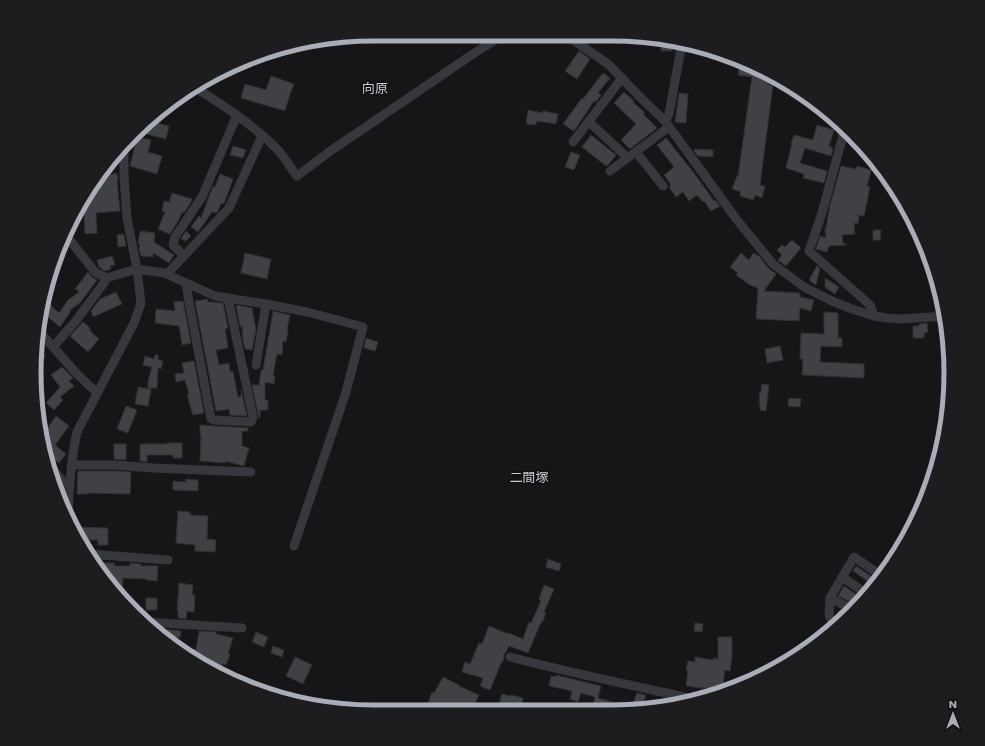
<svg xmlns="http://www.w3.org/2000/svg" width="985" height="746" viewBox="0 0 985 746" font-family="Poppins,'Noto Sans JP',sans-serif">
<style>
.building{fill:#404145;stroke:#303034}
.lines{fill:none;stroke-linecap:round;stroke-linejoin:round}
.minor{stroke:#37383d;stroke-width:9}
.labels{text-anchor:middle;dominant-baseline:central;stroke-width:3.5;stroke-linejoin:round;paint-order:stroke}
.neighbourhood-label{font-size:13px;fill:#c9ccd4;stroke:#111113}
.rim{fill:none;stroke:#a8adb8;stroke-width:5}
</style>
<rect width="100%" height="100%" fill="#161618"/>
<!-- building -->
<g class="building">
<polygon points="661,39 672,41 672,51 661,51"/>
<polygon points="300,44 296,53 282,47 285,46"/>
<polygon points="579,51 590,59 577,79 565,71"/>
<polygon points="740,64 769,77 768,84 773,85 760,185 765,186 762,198 755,195 753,200 740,196 741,192 732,189 737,176 738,176 752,77 738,75"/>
<polygon points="603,73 610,78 598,93 601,95 596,102 594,101 574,131 563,124 582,98 583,99"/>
<polygon points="271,76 294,84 290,94 285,111 241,98 245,84 266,90"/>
<polygon points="624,92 634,101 633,102 645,113 643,114 657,128 630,149 621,140 636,124 614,103"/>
<polygon points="679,93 688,94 686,123 675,122"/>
<polygon points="528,110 543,113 543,111 558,114 556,124 537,121 536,125 526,124"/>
<polygon points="149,121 169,126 166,139 146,134"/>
<polygon points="817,125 834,130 829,146 833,148 831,156 805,148 800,163 827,171 824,183 803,178 804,174 786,168 792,143 791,143 794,135 813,140"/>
<polygon points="591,135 616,155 609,164 606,166 582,147"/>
<polygon points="137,137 151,140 148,152 162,156 157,174 130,166"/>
<polygon points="666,138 694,173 714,201 715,200 720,206 711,211 704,201 703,202 697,195 689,201 683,192 676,197 669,187 671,185 664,175 674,167 657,145"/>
<polygon points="233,146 246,150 243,158 230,155"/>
<polygon points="695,149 713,150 713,157 698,156 694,151"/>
<polygon points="571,152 580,155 574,170 565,167"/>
<polygon points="841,166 856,169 857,166 871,170 867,186 870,187 864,216 859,215 858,224 854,223 855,234 842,235 843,243 846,244 846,245 829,246 827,252 816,249 820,236 826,238 825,228 826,228 830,205"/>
<polygon points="117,173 118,181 117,181 120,211 96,213 97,233 85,234 84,211 77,212 103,176"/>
<polygon points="220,174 233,179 228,193 224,204 221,203 218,211 216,213 212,212 198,232 191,227 199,216 201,218 213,186 215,187"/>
<polygon points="172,193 192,199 191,202 184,213 182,212 178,221 170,234 158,229 165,212 162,211 164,201 169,202"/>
<polygon points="873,230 881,230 880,240 873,240"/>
<polygon points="140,231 155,233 154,242 174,255 169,263 153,253 153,257 141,256 139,249 140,244 138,244"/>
<polygon points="186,231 191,236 186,241 181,239"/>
<polygon points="124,234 126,246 118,247 117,235"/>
<polygon points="792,240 801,248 786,266 778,260 782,255 777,250 782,245 785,247"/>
<polygon points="245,253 271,259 267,279 241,273"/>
<polygon points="741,253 749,260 753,253 759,256 768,268 776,274 764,291 800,293 800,297 814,300 811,311 800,308 799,321 756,319 758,288 750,285 736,275 738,273 730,267"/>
<polygon points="112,256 115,265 110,266 111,269 105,271 99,267 97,260"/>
<polygon points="817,266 820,268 816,285 810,281 810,278"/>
<polygon points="88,272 92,277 97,280 80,303 70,310 71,311 60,327 49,318 48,318 40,311 41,307 43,298 59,313 68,300 79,292 75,289"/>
<polygon points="825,278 839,287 835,294 825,287"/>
<polygon points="116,292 122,304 93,317 91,311 100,299"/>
<polygon points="208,299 208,302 213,302 223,303 228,328 225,329 228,348 216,350 219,365 229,363 230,372 233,371 238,397 241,397 241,390 247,416 230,415 229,409 216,411 195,301"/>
<polygon points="183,301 191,343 182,345 179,326 155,323 156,309 175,311 174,302"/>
<polygon points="236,305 252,308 256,330 252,350 245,349 243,340 242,326 240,327"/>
<polygon points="273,311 290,315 287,330 288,330 286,342 283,341 282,355 277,354 273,375 275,376 274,384 265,382 265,400 268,400 268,410 260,410 260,418 259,418 252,385 259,385 261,370 263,370"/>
<polygon points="824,312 838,313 838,338 842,338 842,347 821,346 820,362 864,364 864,378 802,375 803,359 800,359 801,333 824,334"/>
<polygon points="83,322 90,328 90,331 99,339 88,352 70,336"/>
<polygon points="927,323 928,332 924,333 924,338 913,338 913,326 919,326 919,324"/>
<polygon points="366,338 378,342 375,351 364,348"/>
<polygon points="780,346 783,360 767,363 765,349"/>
<polygon points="38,351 46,356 36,371 37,358"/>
<polygon points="155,355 158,355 158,360 163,361 161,369 158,368 157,388 148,388 148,381 152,367 143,365 145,356 154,359"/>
<polygon points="194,361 204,413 193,415 187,395 189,394 185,380 176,382 175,374 184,373 182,363"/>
<polygon points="62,367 73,378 69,381 74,386 60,397 63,400 54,410 46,403 60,387 51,375"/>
<polygon points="762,384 769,385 766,411 760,410 760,402 759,402 760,391 761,392"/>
<polygon points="138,387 151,389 148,406 135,404"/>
<polygon points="789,398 801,399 800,407 788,406"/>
<polygon points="126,406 137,410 128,433 117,429"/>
<polygon points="56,416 69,426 55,445 66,454 59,463 51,457 53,455 46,450 43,436 47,430 46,430"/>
<polygon points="200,425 248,428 248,431 242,431 242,446 249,448 244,466 225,461 225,463 200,461 201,435 200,435"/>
<polygon points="167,443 182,443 182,458 173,458 173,455 147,455 147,462 140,461 140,444 167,444"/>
<polygon points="114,444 126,444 126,460 114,459"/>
<polygon points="78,471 115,471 131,472 130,494 87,493 87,494 77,494"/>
<polygon points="186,479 198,480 198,491 173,490 173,481 185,482"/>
<polygon points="178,511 190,512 190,515 208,516 207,539 216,540 215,552 195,551 195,545 176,543"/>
<polygon points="77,527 108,528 108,545 98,545 98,540 80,540 77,532"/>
<polygon points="548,559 561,564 559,571 546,567"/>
<polygon points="92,562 114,563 114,566 130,566 130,563 141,564 141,566 158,566 157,581 146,580 146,579 123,578 122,599"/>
<polygon points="856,566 878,581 871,589 864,585 867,581 853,571"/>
<polygon points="179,583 193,585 192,595 195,595 194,612 187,611 186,619 178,618 178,610 177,610"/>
<polygon points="544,585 554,589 544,612 546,613 542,623 541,622 528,653 509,646 504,655 503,662 502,661 490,690 480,686 483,678 462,672 465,662 470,664 479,643 482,644 489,626 508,634 509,633 523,639 529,622 531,623 541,601 539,599"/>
<polygon points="844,586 863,599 857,606 849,601 838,596"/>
<rect x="146" y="598" width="11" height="12"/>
<polygon points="840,610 849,615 842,621 837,617 836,615"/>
<polygon points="695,623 703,624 702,632 694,631"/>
<polygon points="154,629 173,630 181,631 180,638 162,635"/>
<polygon points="199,631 216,632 216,634 233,638 228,654 230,655 226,665 223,664 220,673 210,669 212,663 187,654 177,646 196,650"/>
<polygon points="256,632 268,637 264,647 252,642"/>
<polygon points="718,637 732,637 732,656 730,671 725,670 722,692 710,690 710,689 686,686 688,671 686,671 688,661 695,662 695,657 713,660 714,658 718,659"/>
<polygon points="273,646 284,650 282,657 271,653"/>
<polygon points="295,657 312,665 303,684 286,676"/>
<polygon points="556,675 601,686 598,698 629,707 628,709 599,709 592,707 595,697 581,693 578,702 570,699 572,691 549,686 551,676 555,677"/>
<polygon points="443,677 459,685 459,686 479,695 472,709 435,709 427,706 432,692 434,693"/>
<polygon points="637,693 646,695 641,709 632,706"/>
<polygon points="502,694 510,696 511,695 523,698 521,709 513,709 508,708 508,707 499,704"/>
</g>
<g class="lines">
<!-- minor -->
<g class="minor">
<polyline points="566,35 608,64 640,97 665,121 737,220 773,264 804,287 832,301 852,309 874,316 887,318 901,319 945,316"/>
<path d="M194,87C223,105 252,124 276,148C284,156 290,167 297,176L329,152L470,56L504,34"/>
<polyline points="665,121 669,114 682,43"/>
<polyline points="589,122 628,158"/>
<polyline points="845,128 822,213 809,251 870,305 874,316"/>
<polyline points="573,142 622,78"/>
<polyline points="636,152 663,186"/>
<polyline points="610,171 669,127"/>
<polyline points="65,234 95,272 106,278 137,269 164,273 215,296 266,304 307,312 345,322 363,327 346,392 294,546"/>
<polyline points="184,256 173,245 175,237 202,197 237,115"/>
<polyline points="167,274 229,208 262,136"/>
<polyline points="186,283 189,302 211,419 214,420 251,422 253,417 228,298"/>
<polyline points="39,331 77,374 97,393"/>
<polyline points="53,347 75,322 104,283 106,278"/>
<polyline points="256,365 266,304"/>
<polyline points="48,463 69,489"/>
<polyline points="72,465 115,465 153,468 251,472"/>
<path d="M68,515C69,487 71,459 77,432L134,323L141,303L137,269L127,218L124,177V147"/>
<polyline points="88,554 168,560"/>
<polyline points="842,577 867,594"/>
<polyline points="830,598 846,606 853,611"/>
<polyline points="145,622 242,628"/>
<polyline points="835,626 829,615 830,598 854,557 882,576"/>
<path d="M510,657C570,673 632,685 694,699"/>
</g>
</g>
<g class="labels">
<!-- neighbourhood labels -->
<g class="neighbourhood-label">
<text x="375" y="88">向原</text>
<text x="529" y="477">二間塚</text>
</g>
</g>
<!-- crop -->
<path d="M0 0H985V746H0ZM373 41H612A332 332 0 0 1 944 373V373A332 332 0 0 1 612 705H373A332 332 0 0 1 41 373V373A332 332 0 0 1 373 41Z" fill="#1d1d20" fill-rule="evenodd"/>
<path class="rim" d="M373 41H612A332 332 0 0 1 944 373V373A332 332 0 0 1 612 705H373A332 332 0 0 1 41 373V373A332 332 0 0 1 373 41Z"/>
<!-- north arrow -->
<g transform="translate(953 714)" stroke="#111113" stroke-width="3" paint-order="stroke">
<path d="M0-3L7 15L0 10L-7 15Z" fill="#a8adb8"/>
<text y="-6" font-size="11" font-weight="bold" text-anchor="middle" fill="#a8adb8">N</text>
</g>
</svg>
